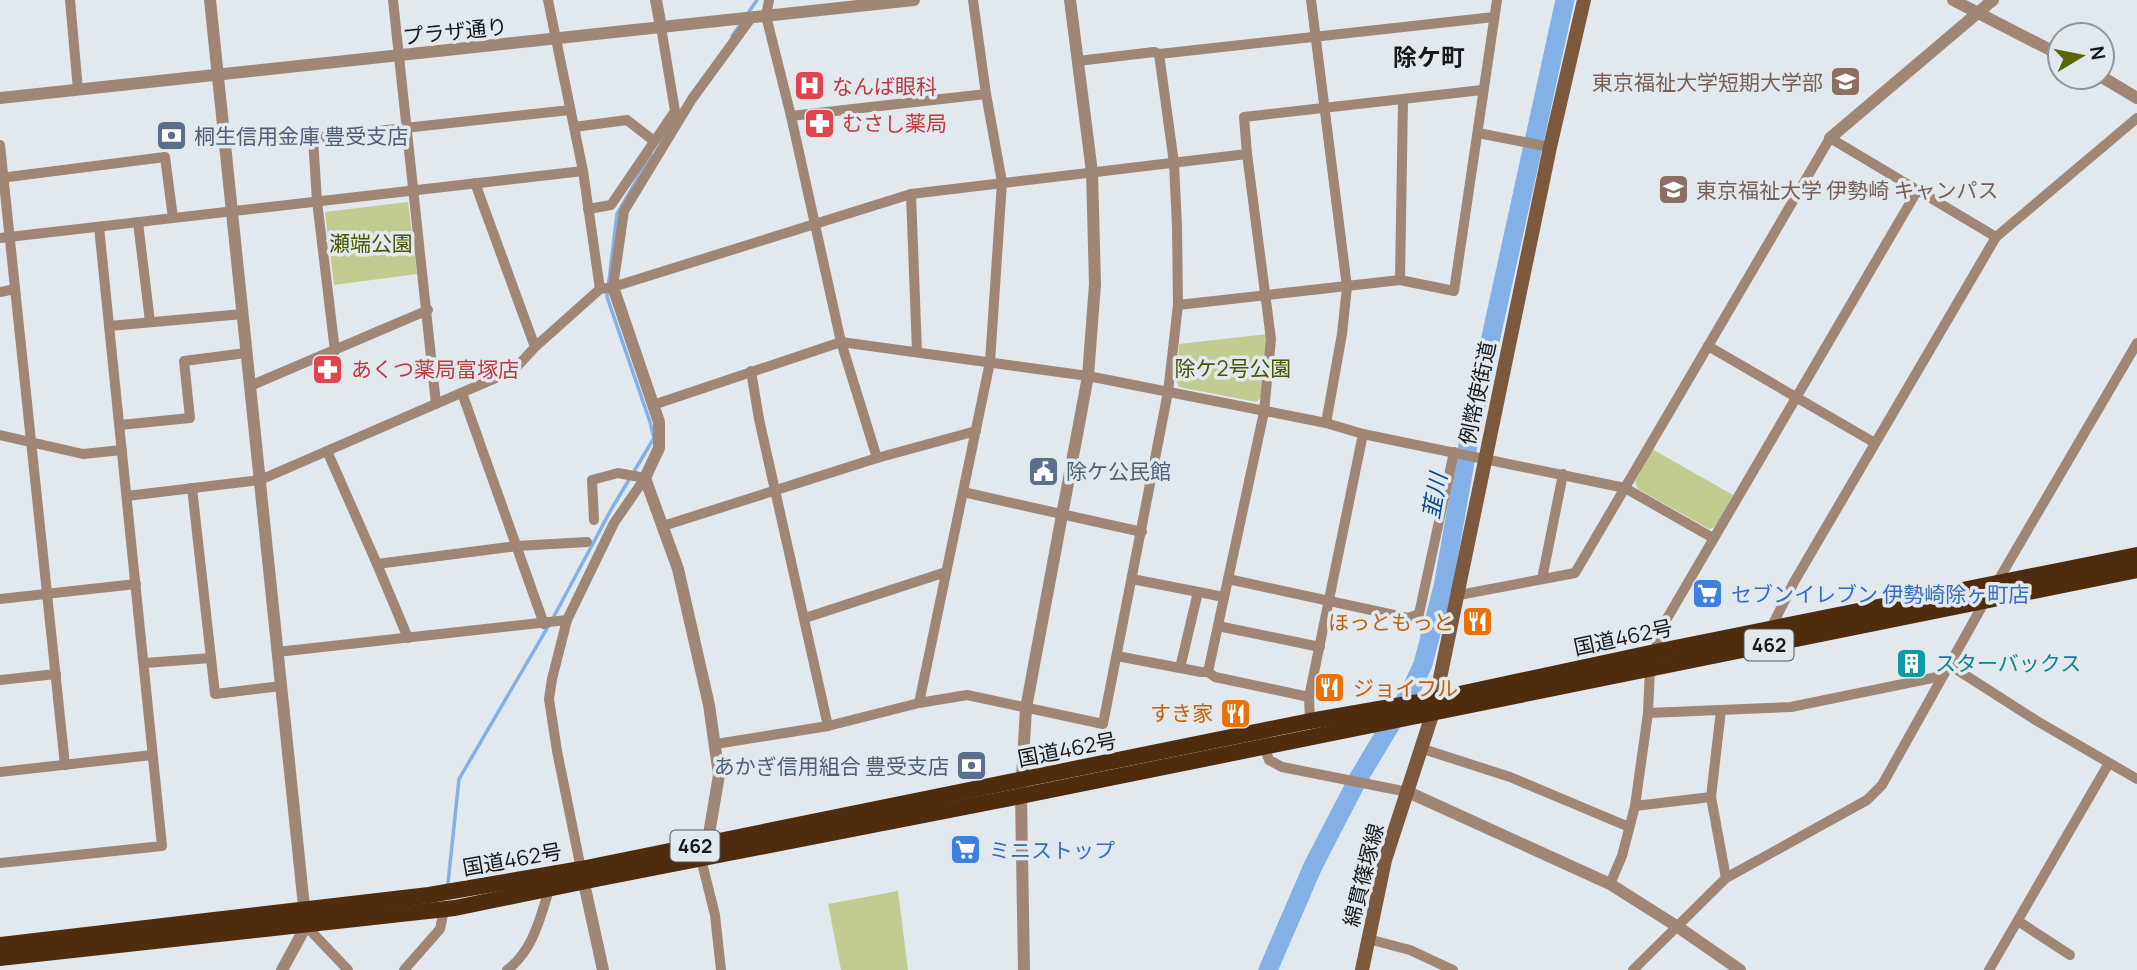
<svg xmlns="http://www.w3.org/2000/svg" width="2137" height="970" viewBox="0 0 2137 970" font-family="Manrope,'Noto Sans JP',sans-serif">
<style>
.green{fill:#c2cc91}
.lines{fill:none;stroke-linecap:round;stroke-linejoin:round}
.stream{stroke:#83b1e7;stroke-width:3.5}
.river{stroke:#83b1e7;stroke-width:19}
.minor{stroke:#a08674;stroke-width:10}
.tertiary{stroke:#a08674;stroke-width:12}
.secondary{stroke:#7c583c;stroke-width:14}
.trunk{stroke:#502c0e;stroke-width:16}
.labels{text-anchor:middle;dominant-baseline:central;stroke-width:7;stroke-linejoin:round;paint-order:stroke}
.shield{fill:#e2e9ee;stroke:#53575a;stroke-width:2}
.shield-label{font-size:19px;font-weight:bold;fill:#16181a}
.street-label{font-size:21px;fill:#16181a;stroke:#e2e9ee}
.education-label{font-size:21px;fill:#785e54;stroke:#e2e9ee;text-anchor:end}
.health-label{font-size:21px;fill:#be3a42;stroke:#e2e9ee;text-anchor:start}
.service-label{font-size:21px;fill:#4e5e75;stroke:#e2e9ee;text-anchor:start}
.park-label{font-size:21px;fill:#4b5400;stroke:#e2e9ee}
.shop-label{font-size:21px;fill:#366cbe;stroke:#e2e9ee;text-anchor:start}
.food-label{font-size:21px;fill:#c56008;stroke:#e2e9ee;text-anchor:end}
.culture-label{font-size:21px;fill:#0d838f;stroke:#e2e9ee;text-anchor:start}
.water-label{font-size:23px;font-style:italic;fill:#074b8b;stroke:#e2e9ee}
.quarter-label{font-size:24px;font-weight:bold;fill:#16181a;stroke:#e2e9ee}
</style>
<rect width="100%" height="100%" fill="#e2e9ee"/>
<!-- green -->
<g class="green">
<polygon points="408,202 417,274 334,285 325,212"/>
<polygon points="1267,334 1261,398 1256,402 1179,387 1176,380 1179,344"/>
<polygon points="1652,449 1733,495 1715,527 1709,529 1638,489 1635,482"/>
<polygon points="898,891 908,970 841,970 828,904"/>
</g>
<g class="lines">
<!-- stream -->
<g class="stream">
<polyline points="748,13 757,0"/>
<polyline points="732,36 742,22"/>
<polyline points="553,618 612,508 654,438 650,422 607,297 617,214 651,155"/>
<polyline points="448,883 459,779 549,625"/>
</g>
<!-- river -->
<polyline class="river" points="1268,970 1313,866 1358,779 1409,694 1423,664 1443,587 1471,428 1565,0"/>
<!-- minor -->
<g class="minor">
<polyline points="70,0 78,90"/>
<polyline points="393,0 436,404"/>
<polyline points="548,0 583,171 600,289"/>
<polyline points="769,0 766,16 791,116 841,342 877,458"/>
<polyline points="1311,0 1347,287 1342,334 1326,423"/>
<polyline points="1078,61 1154,52 1159,54 1494,17"/>
<polyline points="791,116 986,94"/>
<polyline points="574,127 627,120 654,141"/>
<polyline points="1478,133 1550,147"/>
<polyline points="0,145 65,765"/>
<polyline points="0,178 165,157 173,218"/>
<polyline points="475,183 535,347"/>
<polyline points="911,194 917,352"/>
<polyline points="588,209 611,205 675,111 661,27"/>
<polyline points="138,222 150,322"/>
<polyline points="0,238 583,171"/>
<polyline points="1400,280 1403,100"/>
<polyline points="613,287 624,211 692,99 751,18"/>
<polyline points="0,292 15,289"/>
<polyline points="1178,305 1400,280 1454,291 1497,0"/>
<polyline points="109,326 243,314"/>
<polyline points="1708,346 1875,443"/>
<polyline points="335,351 317,201 313,138 570,110"/>
<polyline points="751,371 759,419 828,726"/>
<polyline points="250,386 428,310"/>
<polyline points="462,393 544,624"/>
<polyline points="653,405 841,342 1088,376 1326,423 1363,434 1625,488 1713,538"/>
<polyline points="120,425 190,418 184,361 246,353"/>
<polyline points="0,435 83,454 122,450"/>
<polyline points="327,451 377,564 517,546 587,542"/>
<polyline points="192,488 215,694 281,686"/>
<polyline points="963,492 1142,532"/>
<polyline points="127,496 260,480 514,370 535,347 600,289 613,287 911,194 1247,154"/>
<polyline points="663,526 877,458 976,431"/>
<polyline points="377,564 408,638"/>
<polyline points="1132,579 1224,597"/>
<polyline points="1228,579 1408,618 1419,614 1454,452"/>
<polyline points="1542,579 1563,474"/>
<polyline points="1996,584 2137,343"/>
<polyline points="1459,595 1575,573 1830,138 1996,237"/>
<polyline points="0,599 136,584"/>
<polyline points="805,618 946,572"/>
<polyline points="1218,626 1320,647"/>
<polyline points="1770,630 1794,582 1996,237 2137,118"/>
<polyline points="277,652 567,620"/>
<polyline points="1117,656 1201,672 1208,672"/>
<polyline points="145,663 211,658"/>
<polyline points="1948,664 2037,721 2137,779"/>
<polyline points="1180,668 1198,592"/>
<polyline points="0,680 56,674"/>
<polyline points="1309,697 1215,677 1208,672 1264,412 1271,339 1247,154 1244,117 1482,90"/>
<polyline points="919,703 990,362 1002,182 986,94 973,0"/>
<polyline points="1721,710 1711,797 1726,878"/>
<polyline points="1648,713 1791,707 1942,676"/>
<polyline points="1310,721 1309,697 1363,434"/>
<polyline points="716,744 828,726 919,703 967,695 1103,724 1168,392 1178,305 1177,227 1174,163 1159,54"/>
<polyline points="1264,746 1269,760 1282,767 1408,792"/>
<polyline points="1423,749 1510,777 1629,827"/>
<polyline points="0,772 152,755"/>
<polyline points="1635,806 1711,797"/>
<polyline points="701,859 715,915 721,970"/>
<polyline points="0,863 162,846 99,227"/>
<polyline points="581,869 557,751 549,699 552,679 567,620 614,523 645,478 618,473 592,480 594,520"/>
<polyline points="1610,884 1622,856 1635,806 1648,713 1650,668 1662,627 1917,191"/>
<polyline points="2018,921 2070,955"/>
<polyline points="306,926 348,970"/>
<polyline points="1368,939 1410,950 1453,970"/>
<polyline points="404,970 440,929 444,910"/>
<path d="M507,970C533,951 540,918 549,890"/>
<polyline points="1633,970 1726,878 1867,800 1882,785 1985,601"/>
<polyline points="1989,970 2109,763"/>
</g>
<!-- tertiary -->
<g class="tertiary">
<polyline points="210,0 306,926 282,970"/>
<polyline points="656,0 661,27"/>
<polyline points="1953,0 2060,55"/>
<polyline points="2102,77 2137,98"/>
<polyline points="0,98 914,0"/>
<polyline points="1830,138 1993,0"/>
<polyline points="613,287 659,422 659,448 645,478 678,569 709,705 719,775 710,828 710,843"/>
<polyline points="1408,792 1610,884 1678,927 1740,970"/>
<polyline points="582,874 603,970"/>
<polyline points="1024,970 1021,796 1026,708 1088,376 1095,284 1092,172 1070,0"/>
</g>
<!-- secondary -->
<polyline class="secondary" points="1362,970 1385,860 1433,712 1550,147 1584,0"/>
<!-- trunk -->
<g class="trunk">
<polyline points="0,945 429,895 581,869 1310,721 1436,699 1655,652 2137,555"/>
<polyline points="0,958 455,908 596,879 1021,796 2137,570"/>
</g>
</g>
<!-- icons -->
<defs>
<symbol id="university-square" viewBox="-11 -11 22 22"><rect x="-9" y="-9" width="18" height="18" rx="4" fill="#8d6e63" stroke="#e2e9ee"/><path d="M0-5L7-2L0 1L-7-2ZM-4 1L0 2.5L4 1V4Q0 6-4 4Z" fill="#fff"/></symbol>
<symbol id="hospital-square" viewBox="-11 -11 22 22"><rect x="-9" y="-9" width="18" height="18" rx="4" fill="#e0444e" stroke="#e2e9ee"/><path d="M-5-5h3v3.5h4V-5h3V5h-3V1.5h-4V5h-3Z" fill="#fff"/></symbol>
<symbol id="pharmacy-square" viewBox="-11 -11 22 22"><rect x="-9" y="-9" width="18" height="18" rx="4" fill="#e0444e" stroke="#e2e9ee"/><path d="M-2-6h4v4h4v4h-4v4h-4v-4h-4v-4h4Z" fill="#fff"/></symbol>
<symbol id="bank-square" viewBox="-11 -11 22 22"><rect x="-9" y="-9" width="18" height="18" rx="4" fill="#5c6f8a" stroke="#e2e9ee"/><path d="M-6-4H6V4H-6ZM0-2.3a2.3 2.3 0 1 0 0 4.6a2.3 2.3 0 1 0 0-4.6Z" fill="#fff"/></symbol>
<symbol id="civic-square" viewBox="-11 -11 22 22"><rect x="-9" y="-9" width="18" height="18" rx="4" fill="#5c6f8a" stroke="#e2e9ee"/><path d="M-.6-6.5H3V-4.5H.6V-3L4-1V1h2V6H-6V1h2V-1L-.6-3ZM-1.2 2.5V6h2.4V2.5Z" fill="#fff"/></symbol>
<symbol id="supermarket-square" viewBox="-11 -11 22 22"><rect x="-9" y="-9" width="18" height="18" rx="4" fill="#3f7fe0" stroke="#e2e9ee"/><path d="M-6-5.5h2.5l.6 2H6L4.5 2H-2.5L-4.4-4H-6ZM-1.5 3.2a1.3 1.3 0 1 0 .1 0ZM3 3.2a1.3 1.3 0 1 0 .1 0Z" fill="#fff"/></symbol>
<symbol id="restaurant-square" viewBox="-11 -11 22 22"><rect x="-9" y="-9" width="18" height="18" rx="4" fill="#e8710a" stroke="#e2e9ee"/><path d="M-5-6h1v4h1v-4h1v4h1v-4h1v5L-1.5 .5V6h-2V.5L-5-1ZM5-6V6H3V1.5H1.5Q1.5-4 5-6Z" fill="#fff"/></symbol>
<symbol id="building-square" viewBox="-11 -11 22 22"><rect x="-9" y="-9" width="18" height="18" rx="4" fill="#0f9aa8" stroke="#e2e9ee"/><path d="M-4-6H4V6H1V3H-1V6H-4ZM-2.5-4.3h1.7v1.8h-1.7ZM.8-4.3h1.7v1.8H.8ZM-2.5-1h1.7V.8h-1.7ZM.8-1h1.7V.8H.8Z" fill="#fff"/></symbol>
</defs>
<g fill-rule="evenodd">
<use href="#university-square" x="1828" y="64" width="35" height="35"/>
<use href="#hospital-square" x="792" y="68" width="35" height="35"/>
<use href="#pharmacy-square" x="802" y="106" width="35" height="35"/>
<use href="#bank-square" x="154" y="118" width="35" height="35"/>
<use href="#university-square" x="1656" y="172" width="35" height="35"/>
<use href="#pharmacy-square" x="310" y="352" width="35" height="35"/>
<use href="#civic-square" x="1026" y="454" width="35" height="35"/>
<use href="#supermarket-square" x="1690" y="576" width="35" height="35"/>
<use href="#restaurant-square" x="1460" y="604" width="35" height="35"/>
<use href="#building-square" x="1894" y="646" width="35" height="35"/>
<use href="#restaurant-square" x="1312" y="670" width="35" height="35"/>
<use href="#restaurant-square" x="1218" y="696" width="35" height="35"/>
<use href="#bank-square" x="954" y="748" width="35" height="35"/>
<use href="#supermarket-square" x="948" y="832" width="35" height="35"/>
</g>
<g class="labels">
<!-- shield labels -->
<g class="shield">
<rect x="1744.5" y="629.5" width="49" height="31" rx="5"/>
<rect x="670.5" y="830.5" width="49" height="31" rx="5"/>
</g>
<g class="shield-label">
<text x="1769" y="645">462</text>
<text x="695" y="846">462</text>
</g>
<!-- street labels -->
<g class="street-label">
<text transform="translate(455 31) rotate(-6)">プラザ通り</text>
<text transform="translate(1477 393) rotate(-78)">例幣使街道</text>
<text transform="translate(1623 637) rotate(-12)">国道462号</text>
<text transform="translate(1067 749) rotate(-11)">国道462号</text>
<text transform="translate(512 859) rotate(-10)">国道462号</text>
<text transform="translate(1363 875) rotate(-76)">綿貫篠塚線</text>
</g>
<!-- education labels -->
<g class="education-label">
<text x="1823" y="82">東京福祉大学短期大学部</text>
<text x="1696" y="190" text-anchor="start">東京福祉大学 伊勢崎 キャンパス</text>
</g>
<!-- health labels -->
<g class="health-label">
<text x="832" y="86">なんば眼科</text>
<text x="842" y="123">むさし薬局</text>
<text x="351" y="369">あくつ薬局富塚店</text>
</g>
<!-- service labels -->
<g class="service-label">
<text x="194" y="136">桐生信用金庫 豊受支店</text>
<text x="1066" y="471">除ケ公民館</text>
<text x="949" y="766" text-anchor="end">あかぎ信用組合 豊受支店</text>
</g>
<!-- park labels -->
<g class="park-label">
<text x="371" y="243">瀬端公園</text>
<text x="1233" y="368">除ケ2号公園</text>
</g>
<!-- shop labels -->
<g class="shop-label">
<text x="1731" y="594">セブンイレブン 伊勢崎除ヶ町店</text>
<text x="989" y="850">ミニストップ</text>
</g>
<!-- food labels -->
<g class="food-label">
<text x="1454" y="622">ほっともっと</text>
<text x="1353" y="688" text-anchor="start">ジョイフル</text>
<text x="1213" y="713">すき家</text>
</g>
<!-- culture labels -->
<g class="culture-label">
<text x="1935" y="663">スターバックス</text>
</g>
<!-- water labels -->
<g class="water-label">
<text transform="translate(1434 496) rotate(-80)">韮川</text>
</g>
<!-- quarter labels -->
<g class="quarter-label">
<text x="1429" y="56">除ケ町</text>
</g>
</g>
<!-- north arrow -->
<g transform="translate(2081 56) rotate(80)"><circle r="33" fill="#e2e9ee" stroke="#909599" stroke-width="2"/>
<path d="M0-5L12 26L0 18L-12 26Z" fill="#5b6507"/>
<text y="-10" font-size="19" font-weight="bold" text-anchor="middle" fill="#16181a">N</text>
</g>
</svg>
